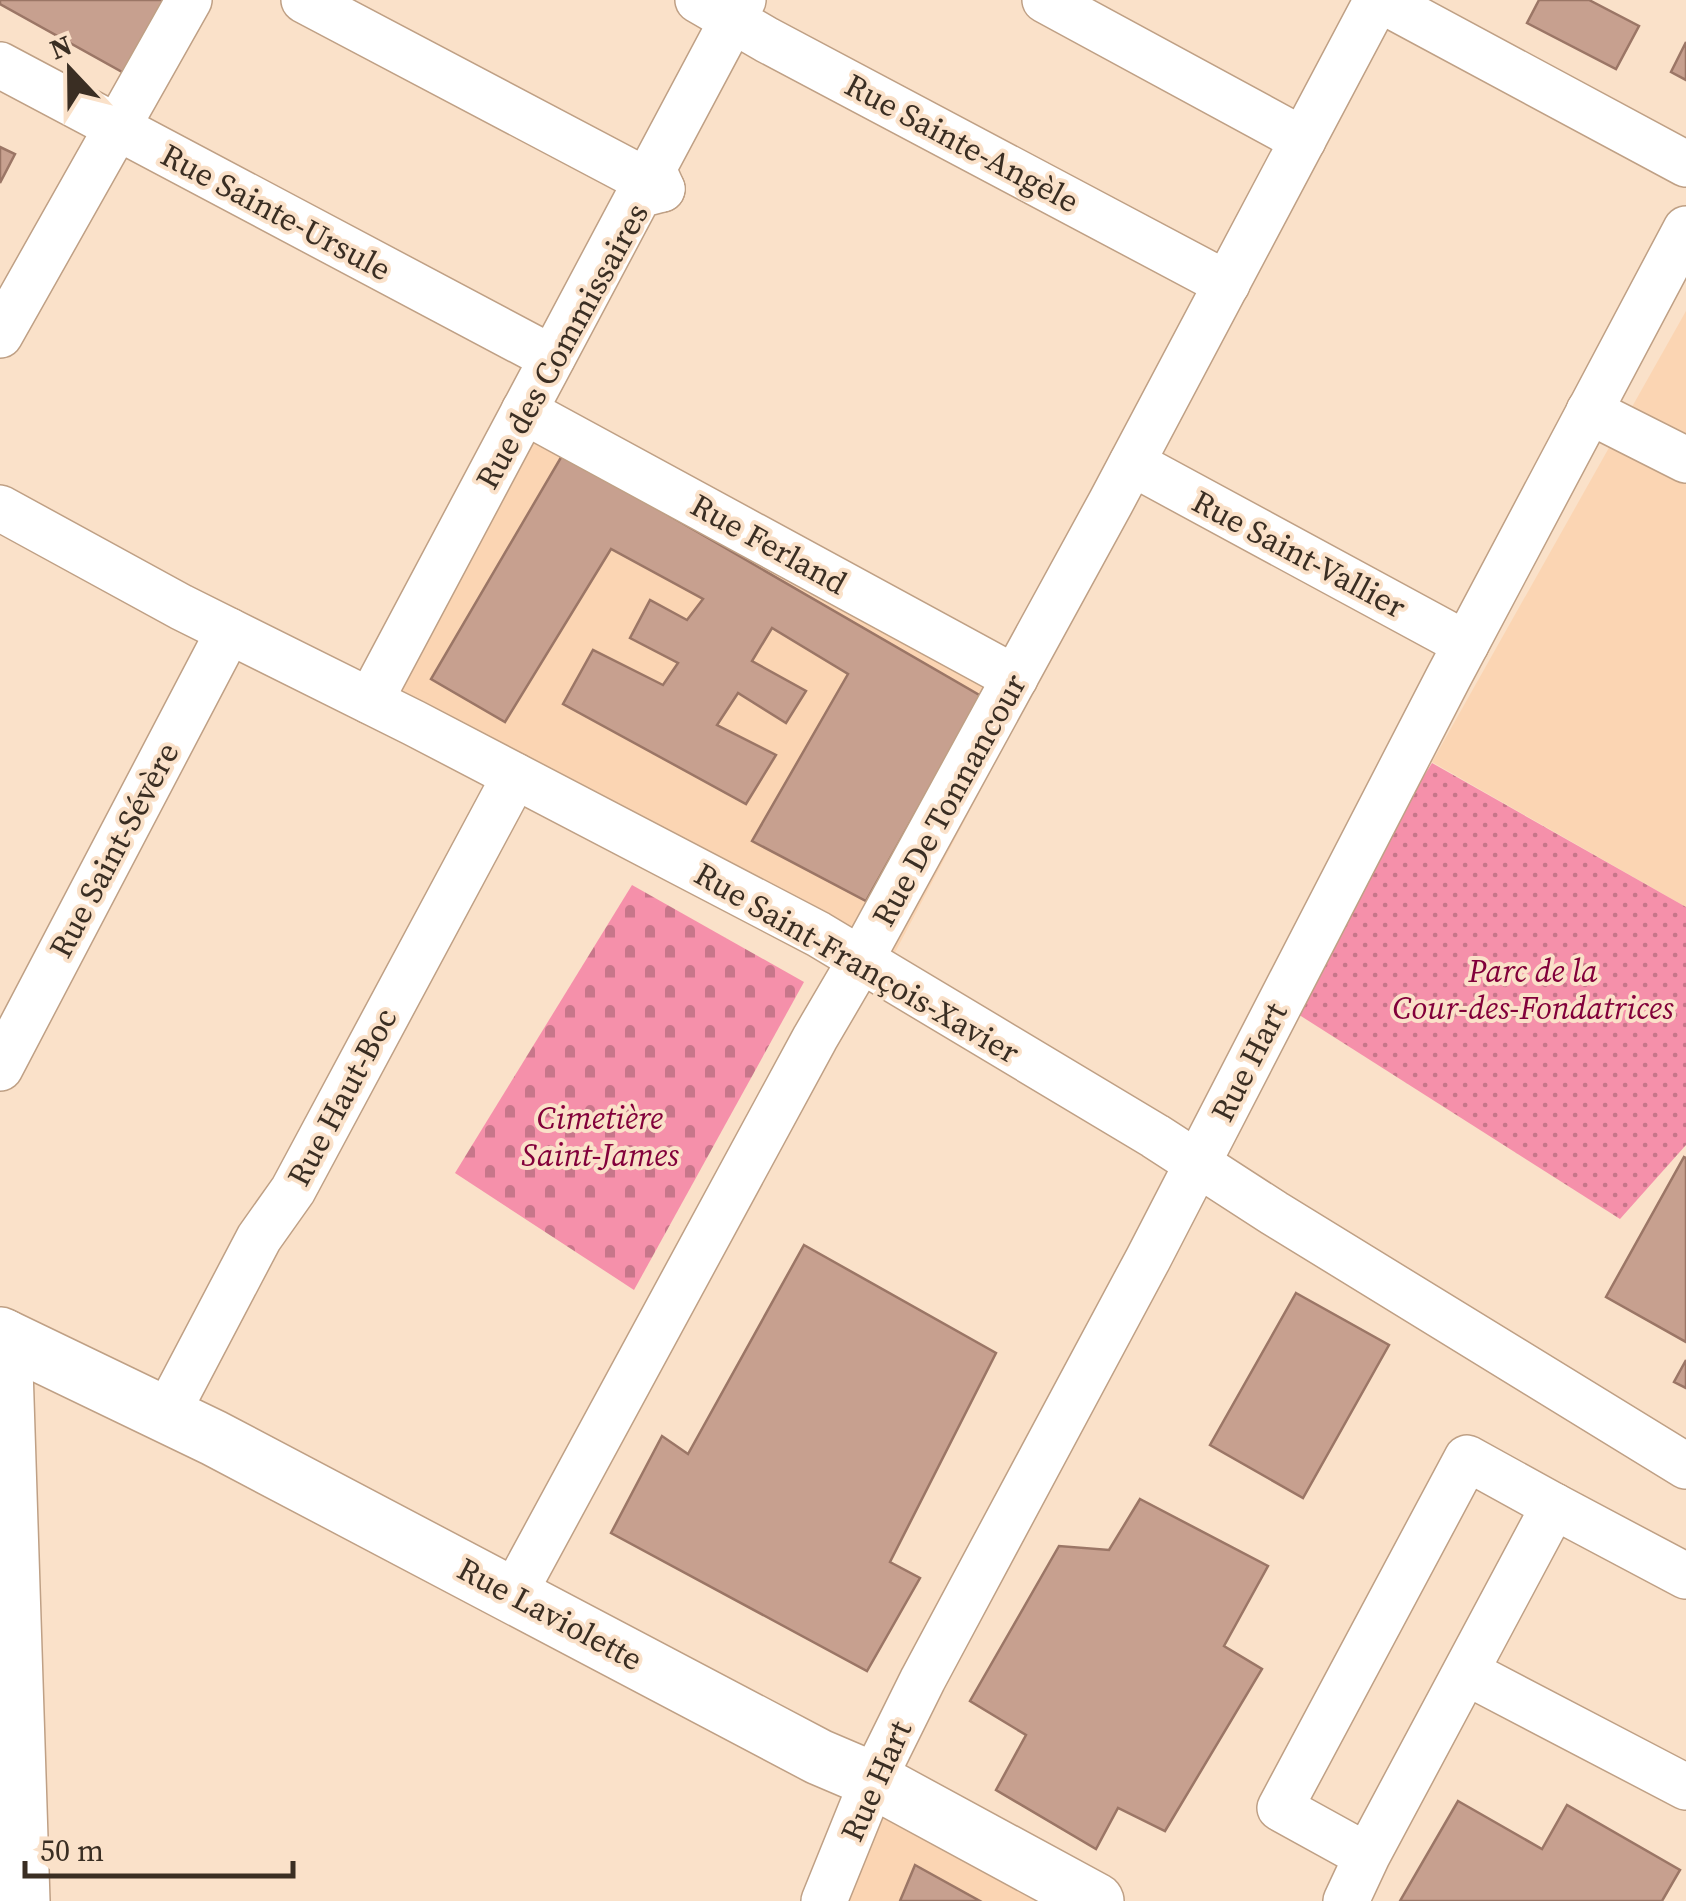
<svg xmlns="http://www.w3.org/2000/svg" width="1686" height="1901" viewBox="0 0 1686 1901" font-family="'Source Serif 4',serif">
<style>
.built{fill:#fbd5b3}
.grass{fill:url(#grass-dots)}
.cemetery{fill:url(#cemetery-stones)}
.building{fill:#c7a08f;stroke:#9b7666;stroke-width:2.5}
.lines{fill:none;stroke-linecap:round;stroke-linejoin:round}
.minor-casing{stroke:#bfa085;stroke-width:48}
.major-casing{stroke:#bfa085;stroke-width:58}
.minor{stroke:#fff;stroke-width:45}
.major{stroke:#fff;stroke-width:55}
.labels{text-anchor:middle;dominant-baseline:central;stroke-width:8;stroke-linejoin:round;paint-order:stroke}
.street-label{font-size:32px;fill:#3a2e23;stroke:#fae1c9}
.park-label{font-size:32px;font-style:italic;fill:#82003a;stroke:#fae1c9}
</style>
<defs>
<pattern id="grass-dots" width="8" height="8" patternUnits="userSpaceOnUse" patternTransform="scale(2.5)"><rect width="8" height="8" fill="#f590aa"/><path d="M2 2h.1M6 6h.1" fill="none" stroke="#c7768a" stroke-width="1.8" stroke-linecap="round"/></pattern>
<pattern id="cemetery-stones" width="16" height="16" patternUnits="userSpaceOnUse" patternTransform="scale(2.5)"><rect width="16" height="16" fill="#f590aa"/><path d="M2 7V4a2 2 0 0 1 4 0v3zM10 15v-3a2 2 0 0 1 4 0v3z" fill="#c7768a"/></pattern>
</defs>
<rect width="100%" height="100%" fill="#fae1c9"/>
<!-- built -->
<g class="built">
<polygon points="1686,311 1686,907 1432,762"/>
<polygon points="546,407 1039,680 874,992 381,716"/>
<polygon points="881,1791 1064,1901 841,1901"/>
</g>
<!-- grass -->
<polygon class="grass" points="1432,763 1686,907 1686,1145 1620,1219 1282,1004"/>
<!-- cemetery -->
<polygon class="cemetery" points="632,885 804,982 634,1290 455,1173"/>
<!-- building -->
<g class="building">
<polygon points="0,0 164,0 124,73 0,4"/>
<polygon points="1539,0 1589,0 1639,26 1616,69 1527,23"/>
<polygon points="1686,42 1686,80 1671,72"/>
<polygon points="0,147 15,154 0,183"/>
<polygon points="563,454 981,696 866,901 752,841 848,674 772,628 752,661 806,691 786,723 738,693 717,725 776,755 746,804 563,704 593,650 663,685 678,663 630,638 650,600 687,620 703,599 611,549 505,722 431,679"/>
<polygon points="1684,1157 1686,1158 1686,1342 1606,1297"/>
<polygon points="804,1245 996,1353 890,1562 920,1578 867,1671 611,1533 662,1436 688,1454"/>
<polygon points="1296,1293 1389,1345 1303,1498 1210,1445"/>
<polygon points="1686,1360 1686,1388 1674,1382"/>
<polygon points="1140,1499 1268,1566 1224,1646 1262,1669 1165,1831 1118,1808 1096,1849 996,1790 1026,1735 970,1701 1059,1546 1109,1550"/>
<polygon points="1458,1801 1542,1849 1567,1805 1680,1870 1662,1901 1400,1901"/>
<polygon points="915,1865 980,1901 900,1901"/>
</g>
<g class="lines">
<defs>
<g id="minor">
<polyline points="304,0 662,189"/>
<polyline points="698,0 767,40 1227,284"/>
<polyline points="1045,0 1303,140"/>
<polyline points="1381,0 1686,164"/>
<polyline points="0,65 552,358"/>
<polyline points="0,335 189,0"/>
<polyline points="524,411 1015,678"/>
<polyline points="1589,411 1686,460"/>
<polyline points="1132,463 1466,644"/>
<polyline points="0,508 181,607 414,723 818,934 1155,1136 1274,1213 1686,1466"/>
<polyline points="370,701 639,195 662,189 653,169 743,0"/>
<polyline points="0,1068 229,631"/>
<polyline points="166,1415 259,1238 293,1190 515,776"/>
<polyline points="1554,1506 1686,1576"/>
<polyline points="513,1595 815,1038 860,961 1111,502 1377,0"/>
<polyline points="1466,1672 1686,1787"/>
<polyline points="824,1901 873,1780 923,1679 1148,1259 1448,678 1686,229"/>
<polyline points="1346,1901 1367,1856 1554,1506 1467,1458 1280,1808 1367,1856"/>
</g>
<g id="major">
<polyline points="0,1335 214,1438 819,1757 873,1780 1096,1901"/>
<polyline points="4,1337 22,1901"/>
</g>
</defs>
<!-- minor casing -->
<use href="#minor" class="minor-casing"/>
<!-- major casing -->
<use href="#major" class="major-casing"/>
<!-- minor -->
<use href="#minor" class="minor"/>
<!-- major -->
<use href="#major" class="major"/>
</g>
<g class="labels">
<!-- street labels -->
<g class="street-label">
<text transform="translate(962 143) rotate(28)">Rue Sainte-Angèle</text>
<text transform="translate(276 212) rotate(28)">Rue Sainte-Ursule</text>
<text transform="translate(562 346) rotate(-61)">Rue des Commissaires</text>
<text transform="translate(769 544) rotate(29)">Rue Ferland</text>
<text transform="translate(1299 554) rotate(28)">Rue Saint-Vallier</text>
<text transform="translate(949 800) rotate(-61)">Rue De Tonnancour</text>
<text transform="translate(114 850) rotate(-62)">Rue Saint-Sévère</text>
<text transform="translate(857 963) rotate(30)">Rue Saint-François-Xavier</text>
<text transform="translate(1249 1062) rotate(-63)">Rue Hart</text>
<text transform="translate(342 1097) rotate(-62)">Rue Haut-Boc</text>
<text transform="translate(550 1614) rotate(28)">Rue Laviolette</text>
<text transform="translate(876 1781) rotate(-66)">Rue Hart</text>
</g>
<!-- park labels -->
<g class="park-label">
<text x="1533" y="971">Parc de la<tspan x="1533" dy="37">Cour-des-Fondatrices</tspan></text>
<text x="600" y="1118">Cimetière<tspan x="600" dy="37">Saint-James</tspan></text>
</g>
</g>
<!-- north arrow -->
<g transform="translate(70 70) rotate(338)" stroke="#fae1c9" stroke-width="8" paint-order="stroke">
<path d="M0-8L18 38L0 25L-18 38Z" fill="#3a2e23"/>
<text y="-15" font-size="28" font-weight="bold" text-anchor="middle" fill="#3a2e23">N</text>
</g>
<!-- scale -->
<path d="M25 1861v15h268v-15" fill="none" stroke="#3a2e23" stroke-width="5"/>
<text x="40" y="1861" font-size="30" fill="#3a2e23" stroke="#fae1c9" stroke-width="8" paint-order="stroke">50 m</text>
</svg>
